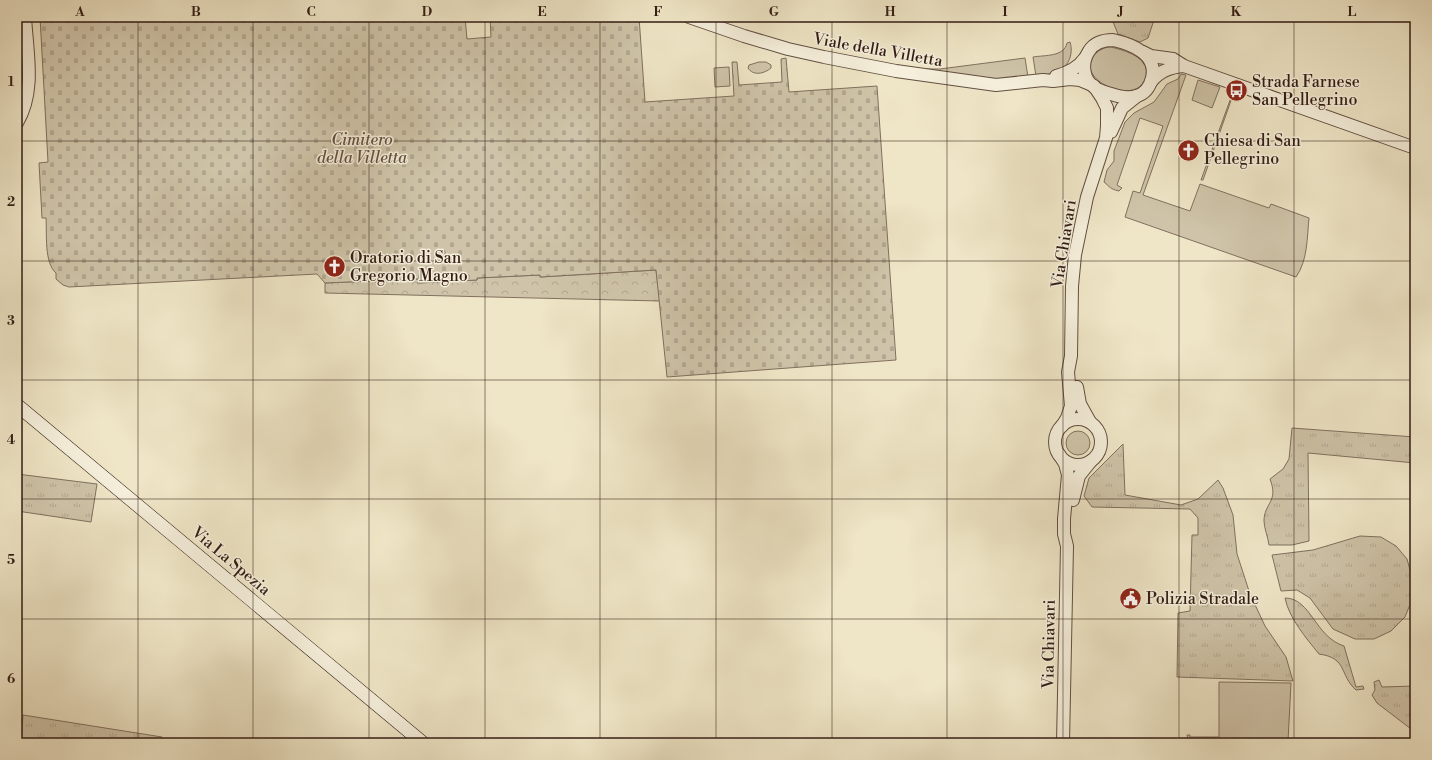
<svg xmlns="http://www.w3.org/2000/svg" width="1432" height="760" viewBox="0 0 1432 760" font-family="'Libre Bodoni',serif">
<style>
.grass{fill:#cfc4a9;stroke:#81705f}
.forest{fill:url(#forest-crowns);stroke:#81705f}
.cemetery{fill:url(#cemetery-stones);stroke:#81705f}
.park{fill:url(#park-tufts);stroke:#81705f}
.lines{fill:none;stroke-linecap:round;stroke-linejoin:round}
.tertiary-casing{stroke:#624f42;stroke-width:14}
.secondary-casing{stroke:#331d15;stroke-width:14}
.tertiary{stroke:#f5efdb;stroke-width:12}
.secondary{stroke:#f5efdb;stroke-width:13}
.grid{fill:none;stroke:#331d15;stroke-width:1;stroke-opacity:0.55}
.labels{text-anchor:middle;dominant-baseline:central;stroke-width:3;stroke-linejoin:round;paint-order:stroke}
.street-label{font-size:16px;fill:#331d15;stroke:#f5efdb}
.poi-label{font-size:16px;fill:#331d15;stroke:#f5efdb;text-anchor:start}
.park-label{font-size:16px;font-style:italic;fill:#624f41;stroke:#f5efdb}
.neatline{fill:none;stroke:#331d15;stroke-width:1.5}
.grid-label{font-size:13px;text-anchor:middle;font-weight:bold;fill:#331d15}
</style>
<defs>
<pattern id="forest-crowns" width="20" height="18" patternUnits="userSpaceOnUse"><rect width="20" height="18" fill="#cfc4a9"/><path d="M2 6a3 3 0 1 1 6 0M12 15a3 3 0 1 1 6 0" fill="none" stroke="#b2a891"/></pattern>
<pattern id="cemetery-stones" width="16" height="16" patternUnits="userSpaceOnUse"><rect width="16" height="16" fill="#cfc4a9"/><path d="M2 7V4a2 2 0 0 1 4 0v3zM10 15v-3a2 2 0 0 1 4 0v3z" fill="#b2a891"/></pattern>
<pattern id="park-tufts" width="24" height="20" patternUnits="userSpaceOnUse"><rect width="24" height="20" fill="#cfc4a9"/><path d="M3 7l-1-3M5 7V3M7 7l1-3M15 17l-1-3M17 17v-4M19 17l1-3" fill="none" stroke="#b2a891"/></pattern>
</defs>
<rect width="100%" height="100%" fill="#efe6c7"/>
<filter id="stains"><feTurbulence type="fractalNoise" baseFrequency=".005" numOctaves="4"/><feColorMatrix values="0 0 0 0 .2 0 0 0 0 .09 0 0 0 0 .02 0 0 0 .5 -.17"/></filter>
<radialGradient id="worn" r=".72"><stop offset=".6" stop-color="#630" stop-opacity="0"/><stop offset="1" stop-color="#630" stop-opacity=".3"/></radialGradient>
<!-- grass -->
<g class="grass">
<path d="M1070,42C1074,54 1068,69 1055,73C1049,74 1042,75 1036,76L1033,57C1045,55 1064,57 1067,43Z"/>
<path d="M1111,47C1128,51 1158,61 1143,83C1129,104 1073,78 1095,54C1099,50 1105,47 1111,47Z"/>
<polygon points="1025,58 1028,77 993,80 925,69 940,69"/>
<path d="M759,62H766L771,65V68C764,74 753,76 748,68L749,65Z"/>
<polygon points="729,67 730,86 715,87 714,68"/>
<path d="M1181,74L1186,75L1143,195L1190,211L1200,184L1269,208L1271,204L1309,218C1307,237 1308,260 1296,277L1125,217L1133,191L1140,193L1163,126L1140,118L1117,185L1122,188L1119,191C1110,189 1110,187 1104,182L1107,170L1114,161V151L1125,122L1134,113L1154,102L1167,84L1178,79Z"/>
<polygon points="1198,80 1220,87 1212,108 1192,100"/>
<polygon points="1233,92 1234,92 1203,180 1201,180"/>
<circle cx="1078" cy="443" r="12"/>
<polygon points="1219,682 1291,683 1288,741 1283,741 1283,743 1256,743 1243,740 1188,739 1187,735 1190,735 1190,737 1219,737"/>
</g>
<!-- forest -->
<polygon class="forest" points="656,270 660,301 325,293 325,283 418,279 419,283 477,280 477,278 540,275 540,277"/>
<!-- cemetery -->
<path class="cemetery" d="M40,17H465L467,39L491,37L490,17H639L645,102L734,96L732,62H737L739,85L782,82L781,59L786,58L789,92L877,86L896,360L667,377L656,270L540,277V275L477,278V280L418,283V279L325,283L317,274L69,287L63,285L56,279V273C44,263 47,234 46,218H42L39,163L48,162Z"/>
<!-- park -->
<g class="park">
<polygon points="1111,17 1155,17 1148,38 1140,42 1118,34"/>
<path d="M1292,428L1415,437V463L1308,453L1309,541L1292,545H1269C1268,537 1264,528 1264,521C1264,503 1279,502 1270,479L1283,469L1289,459Z"/>
<polygon points="1123,444 1125,495 1181,505 1198,499 1218,480 1223,488 1233,515 1237,554 1250,594 1265,626 1286,657 1293,681 1177,677 1178,613 1190,611 1192,535 1198,535 1198,518 1190,509 1092,507 1084,496 1089,478"/>
<polygon points="17,474 97,484 91,522 17,511"/>
<polygon points="1360,536 1381,537 1396,546 1407,559 1413,581 1413,597 1405,617 1391,631 1374,639 1355,639 1333,629 1310,598 1297,590 1281,591 1272,555 1313,550"/>
<path d="M1285,598C1311,598 1315,637 1344,646L1356,687L1363,686L1364,689L1356,690C1339,675 1348,658 1319,654C1306,638 1289,618 1285,598Z"/>
<polygon points="1379,680 1382,687 1415,686 1415,732 1377,703 1372,695 1375,690 1374,682"/>
<polygon points="23,715 162,737 160,743 21,743"/>
</g>
<g class="lines">
<defs>
<g id="tertiary">
<polyline points="689,17 744,36 788,49 824,57 896,71 996,85 1043,80 1053,81 1070,79 1080,80 1092,85"/>
<path d="M1113,40C1131,44 1158,54 1152,78C1147,99 1129,100 1111,94C1105,92 1099,91 1094,87C1083,79 1081,63 1089,51C1094,43 1103,40 1113,40Z"/>
<polyline points="1143,52 1151,56 1173,59 1184,66 1415,148"/>
<path d="M1056,76C1068,73 1078,68 1085,58"/>
<path d="M1151,82C1159,71 1170,67 1184,66"/>
<path d="M17,123C36,91 27,53 25,17"/>
<polyline points="1111,132 1122,108 1137,96"/>
<polyline points="1077,387 1080,404 1090,422"/>
<circle cx="1078" cy="442" r="23"/>
<polyline points="1062,426 1067,418 1071,406 1068,372 1071,356 1072,286 1075,255 1087,197 1106,138 1107,126 1107,108 1102,98 1094,86"/>
<polyline points="1059,454 1065,464 1068,475 1064,519 1064,534 1067,546 1063,743"/>
<polyline points="1073,500 1079,476 1091,461"/>
</g>
<polyline id="secondary" points="17,405 423,743"/>
</defs>
<!-- tertiary casing -->
<use href="#tertiary" class="tertiary-casing"/>
<!-- secondary casing -->
<use href="#secondary" class="secondary-casing"/>
<!-- tertiary -->
<use href="#tertiary" class="tertiary"/>
<!-- secondary -->
<use href="#secondary" class="secondary"/>
</g>
<!-- grid -->
<path class="grid" d="M138,17V743M253,17V743M369,17V743M485,17V743M600,17V743M716,17V743M832,17V743M947,17V743M1063,17V743M1179,17V743M1294,17V743M17,141H1415M17,261H1415M17,380H1415M17,499H1415M17,619H1415"/>
<!-- icons -->
<defs>
<symbol id="bus-disc" viewBox="-11 -11 22 22"><circle r="9.5" fill="#8f2418" stroke="#f5efdb"/><path d="M-5-6H5V4H4V6H2V4H-2V6H-4V4H-5ZM-3.5-4V0h7V-4ZM-3.5 1.2v1.5H-2V1.2ZM2 1.2v1.5H3.5V1.2Z" fill="#fff"/></symbol>
<symbol id="church-disc" viewBox="-11 -11 22 22"><circle r="9.5" fill="#8f2418" stroke="#f5efdb"/><path d="M-1.2-6h2.4v3.5h3.3v2.4h-3.3V6h-2.4V-.1h-3.3v-2.4h3.3Z" fill="#fff"/></symbol>
<symbol id="civic-disc" viewBox="-11 -11 22 22"><circle r="9.5" fill="#8f2418" stroke="#f5efdb"/><path d="M-.6-6.5H3V-4.5H.6V-3L4-1V1h2V6H-6V1h2V-1L-.6-3ZM-1.2 2.5V6h2.4V2.5Z" fill="#fff"/></symbol>
</defs>
<g fill-rule="evenodd">
<use href="#bus-disc" x="1224" y="78" width="25" height="25"/>
<use href="#church-disc" x="1176" y="138" width="25" height="25"/>
<use href="#church-disc" x="322" y="254" width="25" height="25"/>
<use href="#civic-disc" x="1118" y="586" width="25" height="25"/>
</g>
<g class="labels">
<!-- street labels -->
<g class="street-label">
<text transform="translate(878 50) rotate(10)">Viale della Villetta</text>
<text transform="translate(1064 244) rotate(-81)">Via Chiavari</text>
<text transform="translate(231 561) rotate(40)">Via La Spezia</text>
<text transform="translate(1049 644) rotate(-89)">Via Chiavari</text>
</g>
<!-- poi labels -->
<g class="poi-label">
<text x="1252" y="82">Strada Farnese<tspan x="1252" dy="18">San Pellegrino</tspan></text>
<text x="1204" y="141">Chiesa di San<tspan x="1204" dy="18">Pellegrino</tspan></text>
<text x="350" y="258">Oratorio di San<tspan x="350" dy="18">Gregorio Magno</tspan></text>
<text x="1146" y="599">Polizia Stradale</text>
</g>
<!-- park labels -->
<g class="park-label">
<text x="362" y="140">Cimitero<tspan x="362" dy="18">della Villetta</tspan></text>
</g>
</g>
<!-- margin -->
<rect width="1432" height="760" fill="none" stroke="#efe6c7" stroke-width="44"/>
<rect x="22" y="22" width="1388" height="716" class="neatline"/>
<g class="grid-label">
<text x="80" y="16">A</text>
<text x="196" y="16">B</text>
<text x="311" y="16">C</text>
<text x="427" y="16">D</text>
<text x="542" y="16">E</text>
<text x="658" y="16">F</text>
<text x="774" y="16">G</text>
<text x="890" y="16">H</text>
<text x="1005" y="16">I</text>
<text x="1121" y="16">J</text>
<text x="1236" y="16">K</text>
<text x="1352" y="16">L</text>
<text x="11" y="86">1</text>
<text x="11" y="206">2</text>
<text x="11" y="325">3</text>
<text x="11" y="444">4</text>
<text x="11" y="564">5</text>
<text x="11" y="683">6</text>
</g>
<rect width="100%" height="100%" filter="url(#stains)"/>
<rect width="100%" height="100%" fill="url(#worn)"/>
</svg>
